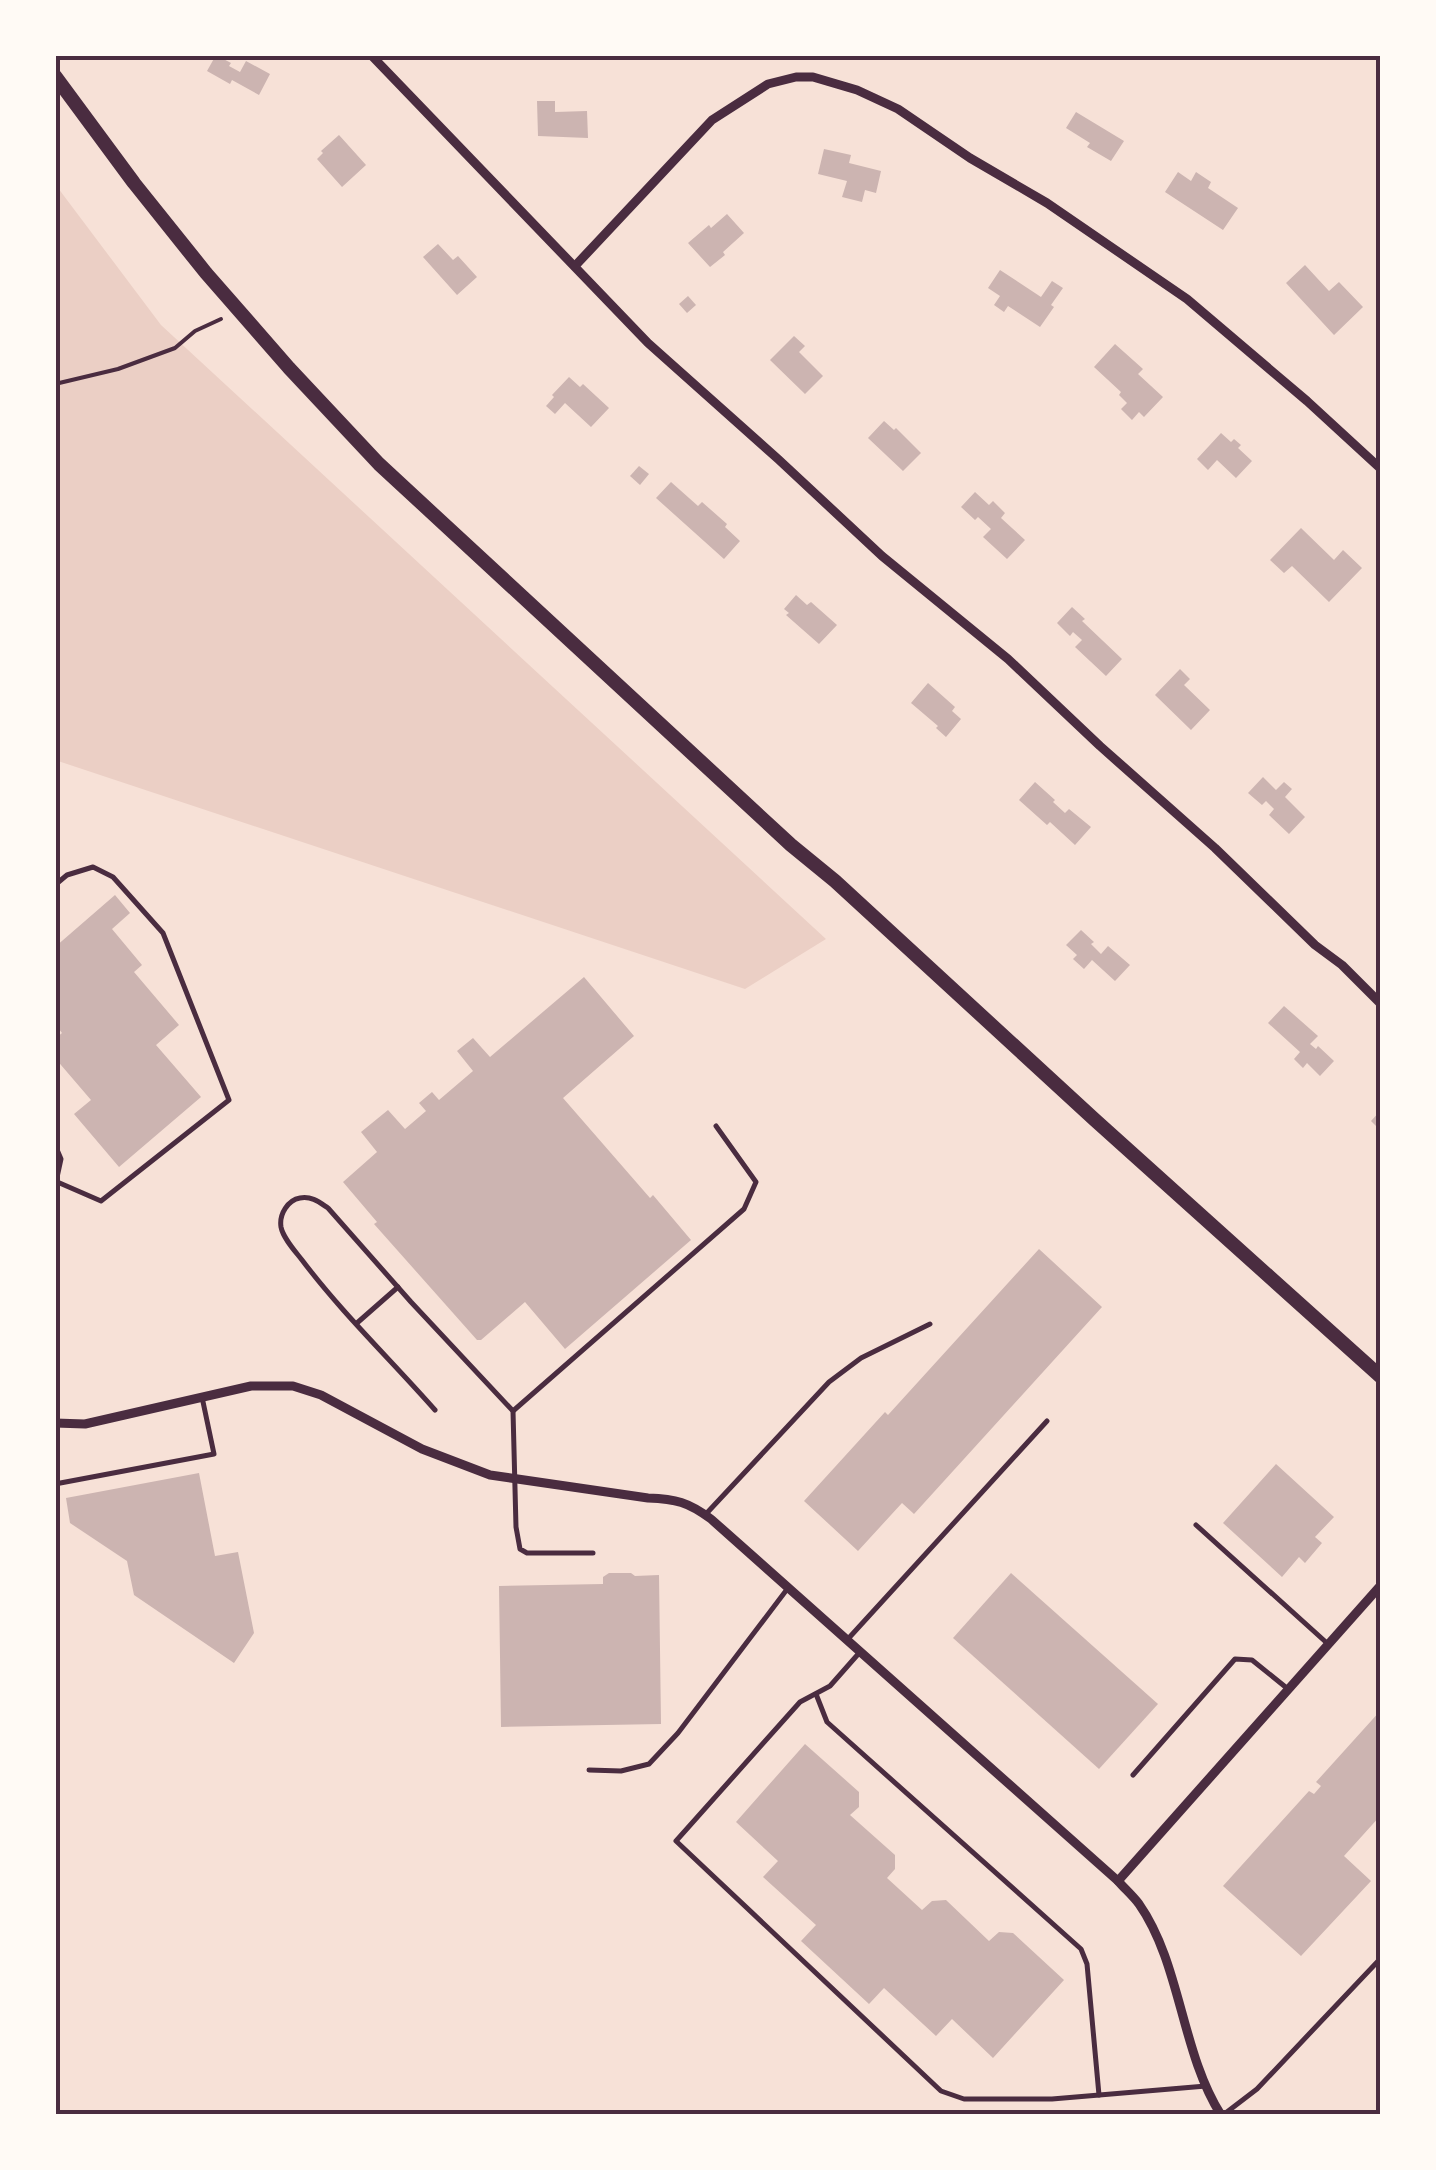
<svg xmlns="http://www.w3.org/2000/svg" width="1436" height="2170" viewBox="0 0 1436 2170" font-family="'Public Sans',sans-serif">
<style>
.green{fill:#ebcfc5}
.building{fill:#ccb4b1}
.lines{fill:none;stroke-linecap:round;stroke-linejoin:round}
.path{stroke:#4a2c40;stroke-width:4}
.service{stroke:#4a2c40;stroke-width:5}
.minor{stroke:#4a2c40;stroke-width:9}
.primary{stroke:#4a2c40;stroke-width:14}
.neatline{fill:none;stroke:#4a2c40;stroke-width:4}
</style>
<rect width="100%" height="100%" fill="#f7e1d7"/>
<!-- green -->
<polygon class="green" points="55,184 161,325 826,939 745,989 55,760"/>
<!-- building -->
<g class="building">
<polygon points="216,55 231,63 229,66 240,72 246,61 270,74 259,95 232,80 230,84 207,71"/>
<polygon points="537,101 555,101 555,112 587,111 588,138 538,136"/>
<polygon points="1076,112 1124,141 1111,161 1087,147 1090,143 1066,128"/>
<polygon points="339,135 366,165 342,187 317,159 323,153 321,151"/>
<polygon points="824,149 851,155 849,163 881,171 876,193 865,190 862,202 842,197 847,181 818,174"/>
<polygon points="1178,172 1191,181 1196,172 1211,182 1208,188 1238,208 1223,230 1165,192"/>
<polygon points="727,214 744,233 723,252 725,255 710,267 688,243 709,225 711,228"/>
<polygon points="438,244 453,260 458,256 477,277 457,295 423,257"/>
<polygon points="1305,265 1329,291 1339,282 1363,307 1334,335 1286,283"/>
<polygon points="1000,270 1041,297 1052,281 1063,288 1051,305 1054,307 1040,327 1008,306 1004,312 994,305 1000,296 988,288"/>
<polygon points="688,296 696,305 687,313 679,304"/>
<polygon points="794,336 805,346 799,352 823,376 805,394 770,360"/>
<polygon points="1115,344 1143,369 1138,374 1163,397 1144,417 1139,412 1132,420 1121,409 1127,403 1119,395 1121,392 1094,367"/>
<polygon points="569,377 580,387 583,384 609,408 591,427 565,403 555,414 546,406 554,397 552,395"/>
<polygon points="884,421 894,430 896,428 921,453 903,471 868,438"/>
<polygon points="1221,433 1231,442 1234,439 1241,445 1238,448 1252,461 1236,478 1217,460 1208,470 1197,459"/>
<polygon points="639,466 649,474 640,485 630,476"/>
<polygon points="671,482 698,506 702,502 727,524 725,527 740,541 724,559 656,498"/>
<polygon points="975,492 989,505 993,501 1005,513 1001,518 1025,540 1007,559 983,537 991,529 978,517 975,520 961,507"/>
<polygon points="1301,528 1334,560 1343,550 1362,568 1329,602 1292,566 1284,573 1270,560"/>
<polygon points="796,595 807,605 811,602 837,625 819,644 786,615 789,613 784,609"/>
<polygon points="1072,607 1085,619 1082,621 1122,659 1106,676 1075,647 1082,640 1073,632 1070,636 1057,623"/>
<polygon points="1180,669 1190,679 1184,685 1210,710 1191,730 1155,695"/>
<polygon points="928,683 955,707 952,711 961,719 946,737 936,728 938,726 911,703"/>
<polygon points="1263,777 1276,790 1284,782 1292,789 1285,797 1305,817 1289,834 1269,815 1274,809 1266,801 1262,805 1248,793"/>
<polygon points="1035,782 1055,800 1053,802 1065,813 1069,809 1091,827 1075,845 1050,822 1047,825 1019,800"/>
<polygon points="115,895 130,913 112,929 142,965 134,972 179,1025 156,1045 201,1097 119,1167 74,1114 91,1100 55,1058 55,1039 62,1033 55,1024 55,947"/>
<polygon points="1081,930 1094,942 1091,944 1101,954 1108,946 1130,965 1115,981 1092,960 1084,969 1073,959 1077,955 1066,945"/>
<polygon points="584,977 634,1036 563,1098 650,1198 653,1195 691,1240 565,1349 525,1302 481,1340 477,1340 374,1224 377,1222 343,1182 377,1152 361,1132 388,1110 405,1129 426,1111 419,1103 432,1092 439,1100 473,1071 457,1051 473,1038 490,1057"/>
<polygon points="1284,1006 1318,1036 1310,1044 1316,1049 1318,1046 1334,1061 1320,1076 1307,1063 1303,1068 1294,1059 1300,1052 1268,1023"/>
<polygon points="1381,1110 1381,1131 1371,1121"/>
<polygon points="1039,1249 1102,1307 914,1514 902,1503 858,1551 804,1501 885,1412 888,1415"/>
<polygon points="1276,1464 1334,1517 1315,1537 1322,1543 1305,1563 1299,1557 1282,1577 1223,1523"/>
<polygon points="199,1473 215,1556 238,1552 254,1633 234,1663 134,1595 127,1561 70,1523 66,1498"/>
<polygon points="609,1573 631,1573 635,1576 659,1575 661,1724 501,1727 499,1586 603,1584 603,1577"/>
<polygon points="1011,1573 1158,1704 1099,1769 953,1638"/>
<polygon points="1381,1710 1381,1815 1344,1856 1371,1881 1301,1956 1223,1886 1309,1791 1314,1794 1321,1786 1316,1782"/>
<polygon points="805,1744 859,1792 859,1807 850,1815 895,1855 895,1869 887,1878 922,1910 932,1901 946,1900 989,1941 999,1932 1013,1933 1064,1980 993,2058 952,2019 936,2036 884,1988 869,2004 801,1941 816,1925 763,1877 778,1861 736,1822"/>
</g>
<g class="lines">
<!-- path -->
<polyline class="path" points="55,384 118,369 175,348 195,331 221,319"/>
<!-- service -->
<g class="service">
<polyline points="55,885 67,875 93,867 113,877 163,933 229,1100 101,1201 55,1181"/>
<polyline points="55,1145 61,1159 56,1182"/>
<polyline points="357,1323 398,1287"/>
<path d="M435,1410C391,1360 342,1313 302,1260C295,1251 283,1238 281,1227C279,1214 288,1200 300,1198C312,1196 319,1202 328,1208L411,1302L513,1411L516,1527L520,1549L527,1553H593"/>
<polyline points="513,1411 744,1209 756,1182 716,1126"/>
<polyline points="55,1484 214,1454 202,1397"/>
<polyline points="705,1515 829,1382 861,1358 930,1324"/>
<polyline points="1196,1525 1328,1644"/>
<polyline points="847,1640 1047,1421"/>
<polyline points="860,1652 830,1686 800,1702 676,1841 941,2091 964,2099 1052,2099 1206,2086"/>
<polyline points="816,1694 827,1722 1081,1949 1087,1964 1099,2095"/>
<polyline points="589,1770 621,1771 649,1764 678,1733 788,1588"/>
<polyline points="1133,1775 1235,1659 1252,1660 1288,1689"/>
<polyline points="1223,2115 1257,2089 1381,1958"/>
</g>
<!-- minor -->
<g class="minor">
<polyline points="371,55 648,343 778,459 882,556 1008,659 1100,746 1215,848 1315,945 1342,965 1381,1004"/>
<polyline points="575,266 712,120 768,84 796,77 813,77 857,90 898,109 970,158 1047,203 1187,299 1307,401 1381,469"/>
<path d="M55,1423L85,1424L251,1386H293L321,1395L422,1449L490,1475L648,1498C676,1499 688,1502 711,1519L1118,1881C1125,1889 1133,1896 1139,1904C1181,1964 1181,2052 1221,2115"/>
<polyline points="1118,1881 1381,1585"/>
</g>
<!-- primary -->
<polyline class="primary" points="55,76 134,183 206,273 289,368 379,464 791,845 835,881 1095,1120 1381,1377"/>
</g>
<!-- border -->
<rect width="1436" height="2170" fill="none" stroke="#fffaf5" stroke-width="115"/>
<rect x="58" y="58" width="1320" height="2054" class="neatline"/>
</svg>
